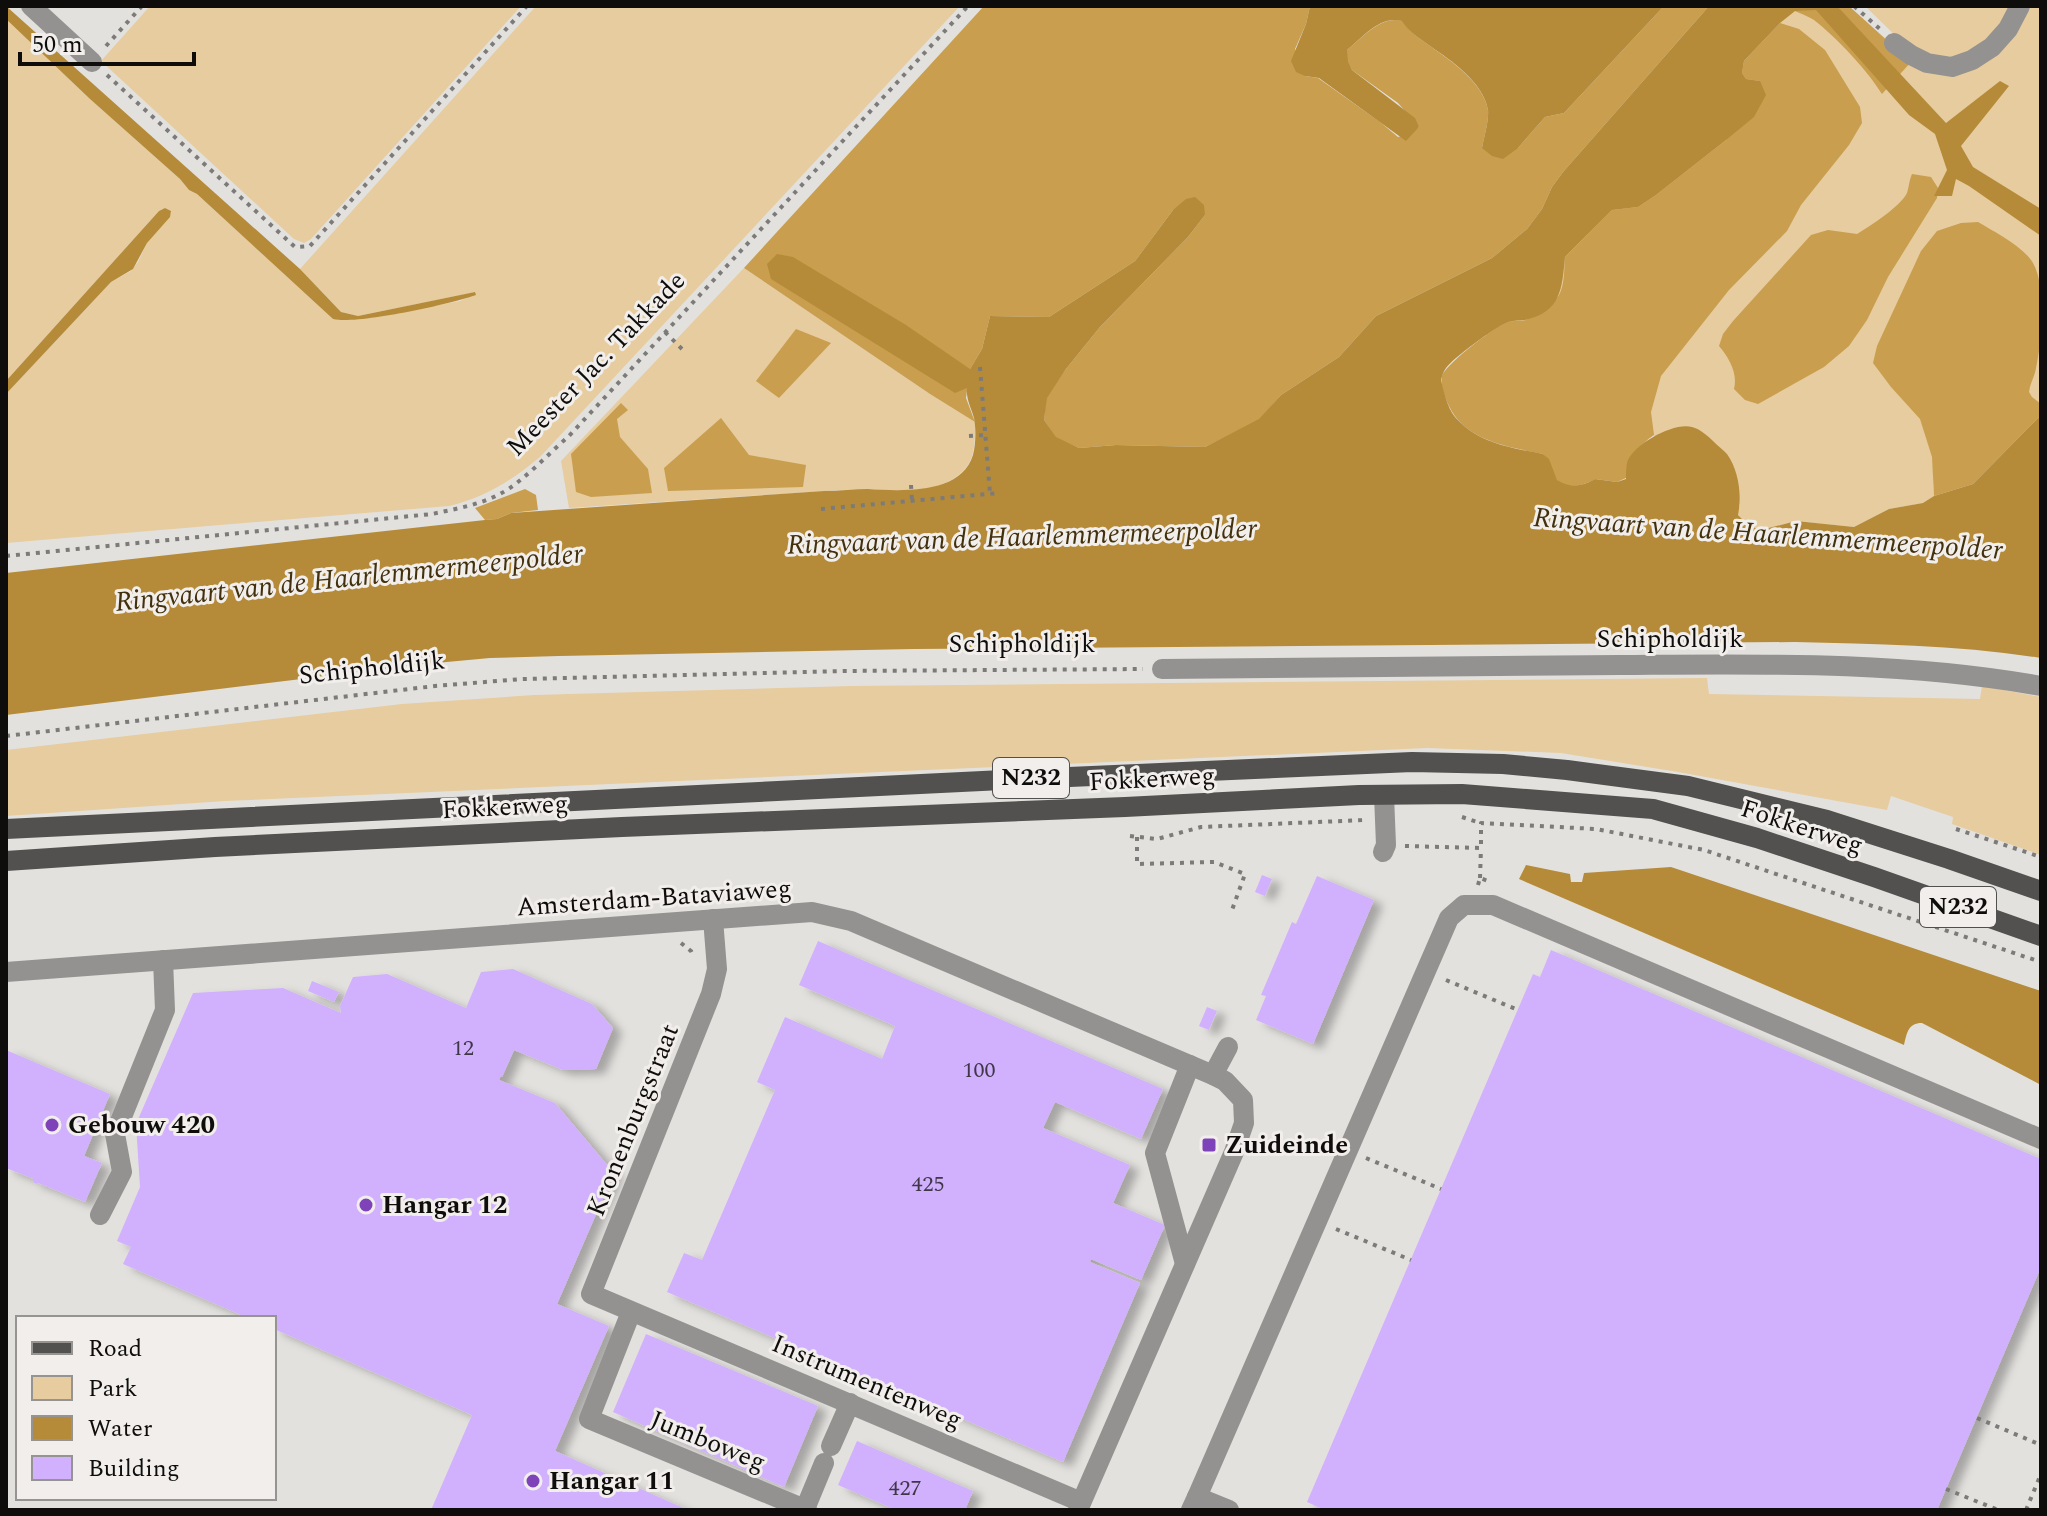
<svg xmlns="http://www.w3.org/2000/svg" width="2047" height="1516" viewBox="0 0 2047 1516" font-family="Spectral,serif">
<style>
.green{fill:#e6cc9e}
.forest{fill:#c99e4e}
.water{fill:#b58b39}
.building{fill:#d1b1fd;filter:url(#shadow)}
.lines{fill:none;stroke-linecap:round;stroke-linejoin:round}
.path{stroke:#7c7b79;stroke-width:4;stroke-dasharray:4 6;stroke-linecap:butt}
.minor{stroke:#939290;stroke-width:20}
.major{stroke:#53514f;stroke-width:20}
.poi-dot{fill:#7e43b9;stroke:#f1eeeb;stroke-width:3}
.labels{text-anchor:middle;dominant-baseline:central;stroke-width:6;stroke-linejoin:round;paint-order:stroke}
.number-label{font-size:22px;fill:#3f3648}
.shield{fill:#f1eeeb;stroke:#52504f;stroke-width:2}
.shield-label{font-size:24px;font-weight:bold;fill:#0e0d0c}
.street-label{font-size:26px;fill:#0e0d0c;stroke:#f1eeeb}
.poi-label{font-size:26px;font-weight:bold;fill:#0e0d0c;stroke:#f1eeeb;text-anchor:start}
.water-label{font-size:28px;font-style:italic;fill:#43310d;stroke:#f1eeeb}
</style>
<defs>
<filter id="shadow"><feDropShadow dx="9" dy="5" stdDeviation="4" flood-color="#0004"/></filter>
</defs>
<rect width="100%" height="100%" fill="#e3e1de"/>
<!-- green -->
<g class="green">
<polygon points="150,6 521,6 311,239 304,243 294,239 101,61"/>
<path d="M536,6H960L540,457C511,481 486,497 449,506L6,543V394L111,282L131,271L138,262L147,243L171,213L165,208L159,211L6,381V19L90,99L180,179L189,190L197,194L333,319L338,320L359,319L460,301L476,292L358,316L341,312L300,269Z"/>
<polygon points="1795,6 1911,62 1942,73 2028,12 2030,6 2041,6 2041,414 1933,475 1934,496 1924,503 1889,509 1854,527 1796,521 1761,530 1749,526 1737,514 1740,504 1509,321"/>
<polygon points="1865,6 2012,6 1988,43 1966,57 1935,59 1901,41"/>
<path d="M744,268L930,394L975,422C975,437 976,458 964,470C940,495 900,491 869,489C854,489 839,490 825,491L569,508L561,461Z"/>
<polygon points="1707,678 1709,694 1980,699 1982,686 2041,697 2041,855 1952,824 1953,817 1891,796 1887,810 1678,772 1561,753 1427,748 225,801 6,816 6,750 402,704 535,695 851,686"/>
</g>
<!-- forest -->
<g class="forest">
<path d="M984,6H1310L1306,24L1295,49L1305,76L1318,78L1380,122L1398,137L1411,133L1419,127L1398,103L1352,70L1347,62V50C1363,37 1381,15 1403,21C1409,32 1419,38 1430,46C1451,61 1483,82 1488,110C1489,121 1484,137 1482,148H1518L1545,117L1564,113L1664,6H1709L1563,172L1552,187L1542,209L1527,229L1492,258L1376,316L1339,357L1281,395L1259,420L1205,447L1116,445L1079,448L1056,438L1044,420L1046,398L1066,369L1100,327L1188,237L1205,215L1173,210L1135,261L1049,317L990,316L982,349L970,369L966,398L975,422L930,394L744,268Z"/>
<path d="M1786,6H1849L1911,62L1882,94C1867,70 1837,38 1814,20C1805,14 1794,12 1786,6Z"/>
<path d="M1780,23L1799,29L1825,50L1860,107L1862,123L1849,145L1801,205L1787,231L1729,290L1661,376L1651,412L1654,435C1639,445 1627,460 1626,478L1617,482L1595,479C1584,486 1565,490 1556,479C1550,471 1551,461 1543,454C1509,447 1465,441 1449,406C1445,397 1440,385 1442,376C1446,364 1494,327 1508,322C1513,320 1520,322 1526,320C1532,317 1552,304 1556,299C1565,290 1564,270 1565,257L1612,210L1638,207L1656,195L1726,140L1760,81L1746,79L1742,73L1744,61Z"/>
<path d="M1912,174L1931,177L1938,188L1937,198L1888,277L1867,320L1849,346L1824,367L1758,404L1745,400L1734,389C1738,373 1729,358 1719,346L1723,334L1733,321L1811,235L1828,230L1857,234C1870,226 1900,207 1907,193C1909,187 1909,181 1912,174Z"/>
<path d="M1978,222C1993,231 2024,247 2033,263C2047,288 2042,340 2036,368C2035,376 2030,383 2029,392L2032,397L2041,404V415L1973,484L1934,496L1932,457L1920,419L1891,387L1873,363L1877,346L1921,251L1937,231L1961,223Z"/>
<polygon points="796,329 831,343 779,398 756,381"/>
<polygon points="621,403 628,410 617,419 620,437 648,469 652,493 591,497 576,492 571,454"/>
<polygon points="721,418 749,455 806,465 803,487 668,491 664,468"/>
<polygon points="525,489 536,495 538,510 511,513 497,519 485,520 475,508"/>
</g>
<!-- water -->
<g class="water">
<path d="M6,6L300,269L341,312L358,316L475,292L476,295C451,304 356,325 333,319L197,194L189,190L180,179L90,99L6,19Z"/>
<path d="M1310,6H1469L1481,8L1483,6H1664L1564,113L1545,117L1518,148L1503,159L1492,156L1482,148C1484,137 1489,121 1488,110C1483,82 1452,61 1430,46C1419,38 1409,32 1402,21C1380,15 1363,37 1347,50L1348,62L1352,70L1415,118L1419,127L1406,141L1319,78L1305,76L1296,72L1291,61L1306,24Z"/>
<path d="M1709,6H1837L1946,123L2000,81L2009,86L1961,146L1973,167L2041,209V236L1969,186L1956,179L1952,196H1934L1947,170L1935,134L1909,115L1816,10L1795,11L1780,23L1744,61L1742,73L1746,79L1760,81L1766,95L1754,117L1726,140L1656,195L1638,207L1612,210L1565,257C1562,289 1561,312 1525,320C1518,321 1512,320 1506,323C1494,328 1453,358 1446,368C1443,372 1442,376 1441,380C1444,392 1447,407 1455,417C1477,443 1512,448 1543,454L1549,459L1557,480C1570,488 1582,487 1595,479L1617,482L1626,479C1626,473 1626,465 1628,460C1636,443 1674,422 1692,427C1700,429 1708,436 1713,441C1717,445 1723,450 1727,454C1739,471 1742,495 1738,515L1749,526L1761,530L1796,521L1854,527L1889,509L1923,503L1934,496L1973,484L2041,415V658C1959,645 1877,644 1795,642L914,649L559,656L490,658L425,664L6,715V573L485,520L497,519L511,513L824,491C839,491 854,489 868,489C901,491 961,495 973,455C976,444 976,428 974,418C971,407 966,400 967,388L955,393L771,279L767,264L777,254L793,257L906,325L970,369L982,349L990,316L1049,317L1135,261L1173,210L1186,199L1195,197L1204,205L1205,215L1188,237L1100,327L1066,369L1047,398L1044,420L1056,437L1079,448L1116,445L1205,447L1259,419L1281,395L1339,357L1376,316L1492,258L1527,229L1542,209L1552,187L1563,172Z"/>
<polygon points="165,208 171,211 170,217 147,243 133,269 111,282 6,394 6,381 159,211"/>
<path d="M1526,865L1570,874L1571,882H1582L1584,873L1671,867L2041,991V1085L1922,1023C1908,1023 1907,1033 1904,1045L1519,879Z"/>
</g>
<!-- building -->
<g class="building">
<polygon points="1262,875 1272,879 1265,896 1255,892"/>
<polygon points="1317,876 1374,900 1313,1044 1256,1020 1266,996 1261,995 1292,922 1296,924"/>
<polygon points="818,941 1163,1089 1141,1139 1055,1102 1043,1128 1130,1165 1113,1203 1165,1225 1141,1280 1091,1259 1090,1262 1140,1283 1063,1462 667,1292 684,1253 702,1260 775,1090 757,1082 785,1017 882,1059 895,1026 799,985"/>
<polygon points="1551,950 2041,1159 2041,1267 1937,1510 1325,1510 1307,1502 1533,974 1540,977"/>
<polygon points="513,969 592,1004 613,1028 596,1069 563,1070 514,1050 502,1077 501,1075 499,1080 555,1103 614,1173 557,1304 609,1326 555,1451 688,1510 431,1510 472,1415 274,1329 274,1318 248,1318 123,1264 131,1247 117,1241 140,1187 136,1124 193,993 283,988 341,1013 340,1006 353,977 387,974 466,1008 481,972"/>
<polygon points="312,981 339,992 334,1002 308,991"/>
<polygon points="1207,1007 1217,1011 1209,1030 1199,1026"/>
<polygon points="6,1050 110,1094 84,1156 102,1163 85,1202 38,1183 37,1184 34,1183 34,1179 6,1168"/>
<polygon points="646,1334 818,1406 784,1487 613,1412"/>
<polygon points="857,1441 973,1491 965,1510 896,1510 838,1485"/>
</g>
<g class="lines">
<!-- path -->
<g class="path">
<polyline points="1854,6 1881,30"/>
<polyline points="106,46 142,6"/>
<polyline points="107,75 295,247 310,246 527,6"/>
<polyline points="665,332 684,351"/>
<polyline points="980,367 990,494"/>
<polyline points="969,436 985,435"/>
<polyline points="911,485 912,501"/>
<polyline points="821,509 999,493"/>
<path d="M6,556L432,514C455,509 479,505 500,494C524,481 548,454 569,436L968,6"/>
<polyline points="6,736 435,686 522,679 843,671 1143,669"/>
<polyline points="1462,817 1480,823"/>
<polyline points="1956,829 2041,857"/>
<polyline points="1130,836 1157,839 1201,827 1365,820"/>
<polyline points="1137,837 1137,864 1214,862 1245,874 1232,910"/>
<polyline points="1405,846 1481,848 1481,823 1596,829 1704,850 2041,962"/>
<polyline points="1480,878 1481,848"/>
<polyline points="1478,885 1480,878 1491,882"/>
<polyline points="681,943 691,951 694,957"/>
<polyline points="1446,980 1518,1010"/>
<polyline points="1366,1158 1441,1189"/>
<polyline points="1336,1229 1411,1260"/>
<polyline points="1977,1418 2041,1445"/>
<polyline points="1946,1489 1998,1510"/>
<polyline points="2026,1510 2041,1474"/>
</g>
<!-- minor -->
<g class="minor">
<polyline points="31,6 92,62"/>
<polyline points="1894,43 1911,55 1927,63 1952,67 1972,60 1992,47 2008,29 2020,6"/>
<path d="M1162,669C1315,668 1469,666 1623,665C1763,664 1903,661 2041,686"/>
<polyline points="1383,852 1386,845 1384,795"/>
<polyline points="713,919 717,969 711,994 591,1294 1081,1502"/>
<polyline points="6,972 812,912 851,921 1213,1075 1225,1081 1243,1100 1244,1123 1234,1152 1078,1510"/>
<polyline points="1213,1075 1228,1047"/>
<polyline points="100,1215 122,1172 115,1134 165,1010 163,960"/>
<polyline points="1185,1264 1155,1153 1190,1065"/>
<polyline points="631,1312 589,1419 807,1510"/>
<polyline points="831,1446 850,1403"/>
<polyline points="1197,1497 1449,918 1464,905 1493,905 2041,1139"/>
<polyline points="805,1509 824,1463"/>
<polyline points="1191,1510 1197,1497 1229,1510"/>
</g>
<!-- major -->
<g class="major">
<polyline points="6,829 1023,779 1412,762 1503,764 1567,770 1688,786 1741,799 1827,820 1949,859 2041,891"/>
<polyline points="6,861 215,847 622,827 1125,807 1359,795 1462,794 1653,809 1757,838 1874,877 2041,936"/>
</g>
</g>
<!-- markers -->
<g class="poi-dot">
<circle cx="52" cy="1125" r="8"/>
<rect x="1201" y="1137" width="16" height="16" rx="4"/>
<circle cx="366" cy="1205" r="8"/>
<circle cx="533" cy="1481" r="8"/>
</g>
<g class="labels">
<!-- number labels -->
<g class="number-label">
<text x="463" y="1048">12</text>
<text x="979" y="1070">100</text>
<text x="928" y="1184">425</text>
<text x="905" y="1488">427</text>
</g>
<!-- shield labels -->
<g class="shield">
<rect x="993" y="758" width="76" height="40" rx="6"/>
<rect x="1920" y="887" width="76" height="40" rx="6"/>
</g>
<g class="shield-label">
<text x="1031" y="778">N232</text>
<text x="1958" y="907">N232</text>
</g>
<!-- street labels -->
<g class="street-label">
<text transform="translate(596 364) rotate(-46)">Meester Jac. Takkade</text>
<text x="1670" y="639">Schipholdijk</text>
<text x="1022" y="644">Schipholdijk</text>
<text transform="translate(372 668) rotate(-6)">Schipholdijk</text>
<text transform="translate(1152 779) rotate(-3)">Fokkerweg</text>
<text transform="translate(505 807) rotate(-3)">Fokkerweg</text>
<text transform="translate(1802 827) rotate(18)">Fokkerweg</text>
<text transform="translate(654 898) rotate(-4)">Amsterdam-Bataviaweg</text>
<text transform="translate(633 1120) rotate(-68)">Kronenburgstraat</text>
<text transform="translate(867 1382) rotate(23)">Instrumentenweg</text>
<text transform="translate(708 1441) rotate(22)">Jumboweg</text>
</g>
<!-- poi labels -->
<g class="poi-label">
<text x="68" y="1125">Gebouw 420</text>
<text x="1225" y="1145">Zuideinde</text>
<text x="382" y="1205">Hangar 12</text>
<text x="549" y="1481">Hangar 11</text>
</g>
<!-- water labels -->
<g class="water-label">
<text transform="translate(1768 534) rotate(4)">Ringvaart van de Haarlemmermeerpolder</text>
<text transform="translate(1022 537) rotate(-2)">Ringvaart van de Haarlemmermeerpolder</text>
<text transform="translate(349 578) rotate(-6)">Ringvaart van de Haarlemmermeerpolder</text>
</g>
</g>
<!-- border -->
<rect width="2047" height="1516" fill="none" stroke="#0e0d0c" stroke-width="16"/>
<!-- legend -->
<rect x="16" y="1316" width="260" height="184" fill="#f1eeeb" stroke="#969492" stroke-width="2"/>
<rect x="32" y="1342" width="40" height="12" fill="#53514f" stroke="#969492" stroke-width="2"/>
<text x="88" y="1356" font-size="24" fill="#0e0d0c">Road</text>
<rect x="32" y="1376" width="40" height="24" fill="#e6cc9e" stroke="#969492" stroke-width="2"/>
<text x="88" y="1396" font-size="24" fill="#0e0d0c">Park</text>
<rect x="32" y="1416" width="40" height="24" fill="#b58b39" stroke="#969492" stroke-width="2"/>
<text x="88" y="1436" font-size="24" fill="#0e0d0c">Water</text>
<rect x="32" y="1456" width="40" height="24" fill="#d1b1fd" stroke="#969492" stroke-width="2"/>
<text x="88" y="1476" font-size="24" fill="#0e0d0c">Building</text>
<!-- scale -->
<path d="M20 52v12h174v-12" fill="none" stroke="#0e0d0c" stroke-width="4"/>
<text x="32" y="52" font-size="24" fill="#0e0d0c" stroke="#f1eeeb" stroke-width="6" paint-order="stroke">50 m</text>
</svg>
